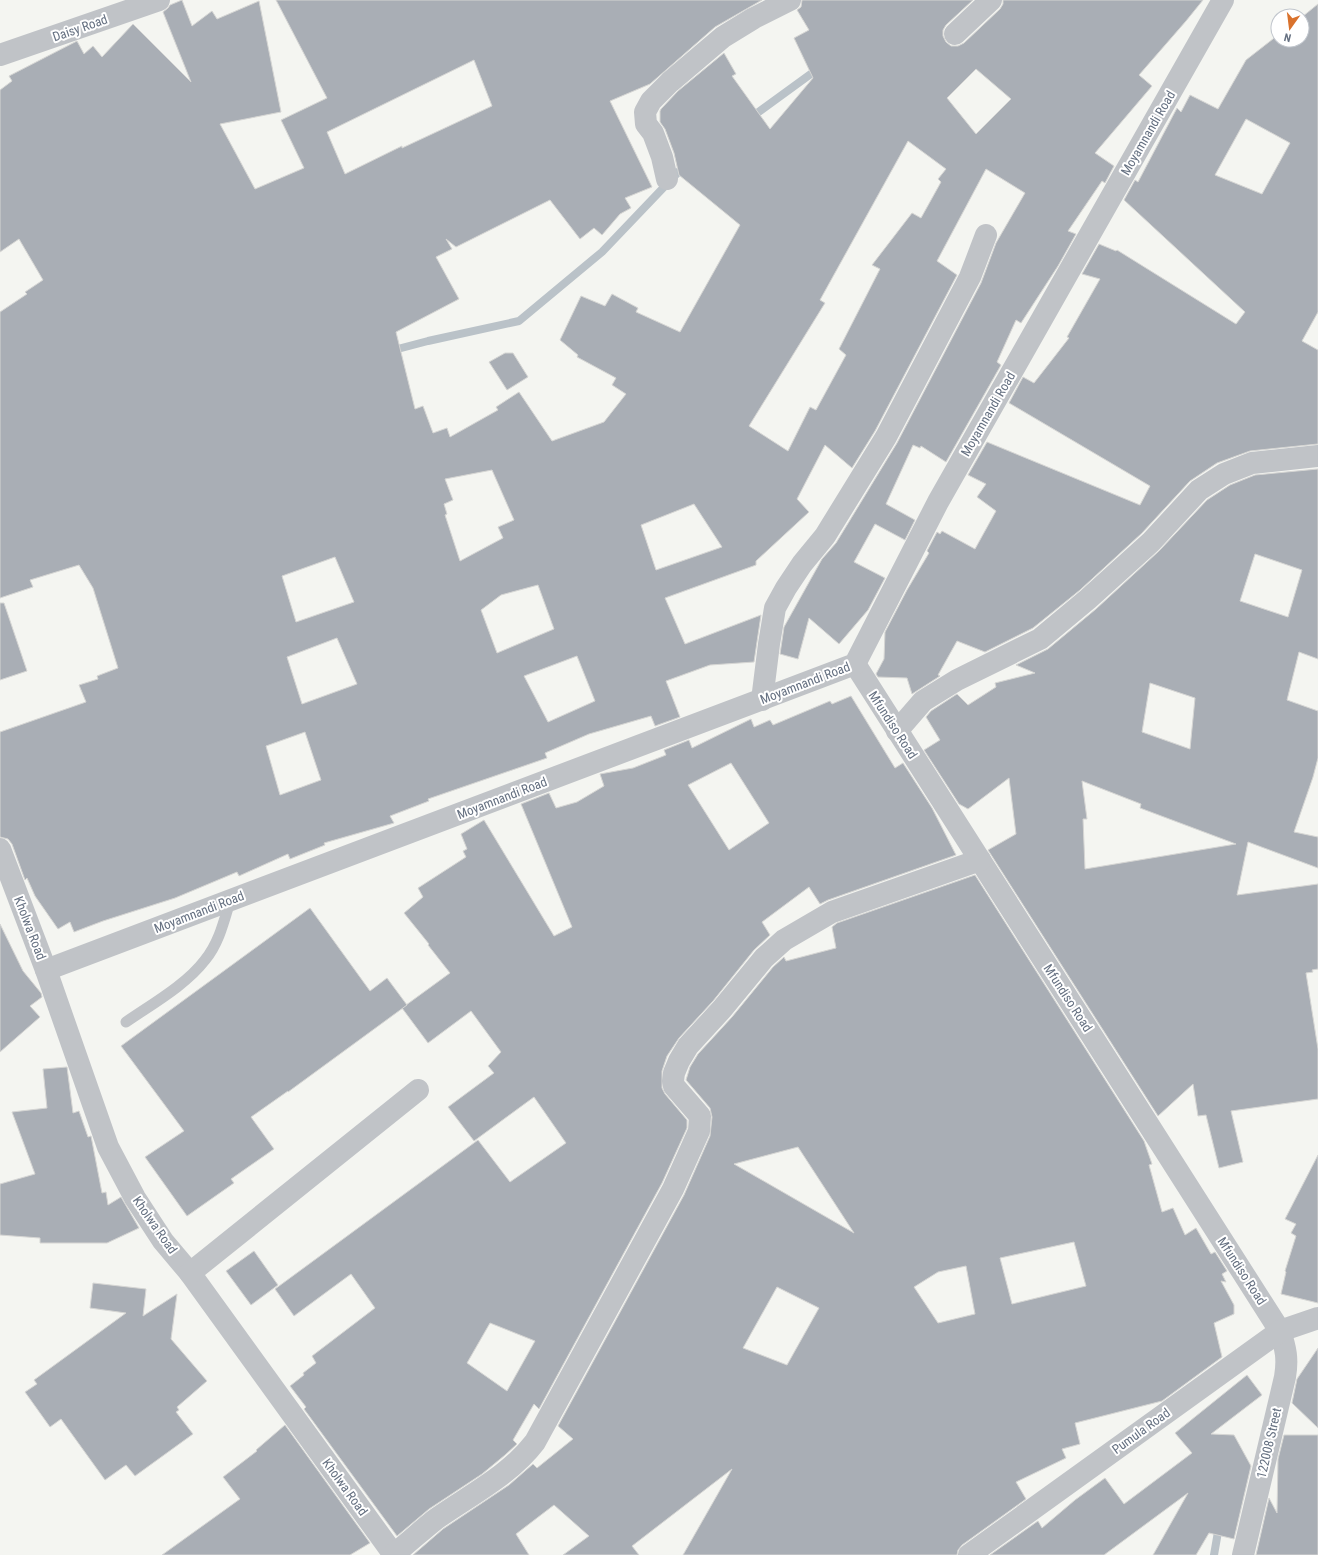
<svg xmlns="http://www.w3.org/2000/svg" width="1318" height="1555" viewBox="0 0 1318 1555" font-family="'Roboto Condensed',sans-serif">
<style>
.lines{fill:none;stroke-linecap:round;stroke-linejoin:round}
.stream{stroke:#bac2c8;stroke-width:8}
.building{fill:#a9aeb5;stroke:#d6d6d4;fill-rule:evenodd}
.lane{stroke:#c0c3c7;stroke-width:11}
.street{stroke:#c0c3c7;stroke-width:22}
.labels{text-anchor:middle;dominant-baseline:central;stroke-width:4;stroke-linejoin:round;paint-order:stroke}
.street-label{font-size:13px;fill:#657081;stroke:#fff}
</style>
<rect width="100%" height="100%" fill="#f4f5f1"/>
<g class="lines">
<!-- stream -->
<g class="stream">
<polyline points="749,119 819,68"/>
<polyline points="390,351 428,341 519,321 602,252 686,164"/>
<polyline points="1214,1555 1219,1526"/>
</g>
</g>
<!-- building -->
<g class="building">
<path d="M182,0L192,26L212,11L217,19L259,1L281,112L220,124L255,189L304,168L281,120L327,98L276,0H762L715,27L650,84L610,101L652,187L625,198L631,208L620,214L602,235L594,228L580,239L550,200L456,247L446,239L452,249L436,257L459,299L396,332L415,409L423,406L433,433L447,428L450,437L498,410L496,407L519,392L552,441L604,422L626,394L612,385L616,378L577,357L578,355L560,340L581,296L605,306L612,294L638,308L636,312L680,332L740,225L679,175L674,153L665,129L660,122V111L661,109L678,91L724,53L736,74L732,76L770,129L813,78L794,38L809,30L797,10L801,7L802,0H973L946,25L943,30V36L946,42L951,46H958L964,43L1000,9L1003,4V0H1203L1186,21L1139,75L1152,86L1095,153L1114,166L1105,183L1102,181L1068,231L1076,234L1058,266L1021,323L1016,320L997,362L1001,365L946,462L921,446L920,448L913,445L886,504L915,520L905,540L875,524L854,562L885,578L868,610L839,644L809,618L798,659L780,654L784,627L822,559L836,543L897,443L981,283L996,243L1025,193L986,169L937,261L957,275L875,431L852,468L825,445L797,499L809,512L756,561V565L665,598L685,644L761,615L754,662L710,665L666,681L680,717L655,726L651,716L589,734L545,753L547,758L428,799L429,801L390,816L394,823L324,843L325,845L290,859L288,854L239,876L237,872L175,898L103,921L74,932L70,922L58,929L35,896L27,878L25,880L12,844L8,839L0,837V732L86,702L79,685L98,679L97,676L118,668L93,588L79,565L30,580L33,587L0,598V312L27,294L25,292L43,280L19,239L0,252V90L12,81L9,76L77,41L84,54L93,46L102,57L133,24L191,82L163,12L168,8L170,5ZM474,60L492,106L402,148V146L345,174L327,132ZM976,69L1011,99L976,134L947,98ZM908,141L946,169L938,179L941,182L921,218L912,213L872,265L880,269L839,349L846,355L816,410L810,407L788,451L749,426L825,303L820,300ZM492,470L514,520L498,527L503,538L460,561L445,515L447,514L444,504L453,500L445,479ZM694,504L722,547L656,570L641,525ZM335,557L354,602L296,622L282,576ZM538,585L554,629L497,653L481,610L501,595ZM337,638L357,684L302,704L287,657ZM577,656L595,701L548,722L524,676ZM305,732L321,780L280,795L266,746Z"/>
<path d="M1318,4V312L1302,341L1318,350V444L1250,451L1217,463L1190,481L1142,533L1080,590L1033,628L985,652L957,641L938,675L940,676L912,694L907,678L878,677L876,674L884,659L885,632L907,590L929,553L927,551L937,532L940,534L942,531L975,549L996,511L977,497L986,484L968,475L987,442L1140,505L1150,486L1009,403L1023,377L1034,383L1069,338L1067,337L1100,279L1082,274L1099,244L1116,251L1117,250L1236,324L1245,312L1124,200L1135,180L1138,182L1177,108L1181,112L1190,95L1218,109L1246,60L1278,35V40H1302V17ZM1246,119L1290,143L1262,194L1215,175Z"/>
<polygon points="505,353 513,353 528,377 507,390 489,362"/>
<path d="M1318,469V659L1299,652L1287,700L1318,711V758L1313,777L1294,832L1318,837V868L1248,842L1237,895L1318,884V969L1312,970L1313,972L1306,973L1318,1049V1099L1231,1111L1243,1162L1219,1168L1206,1115L1198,1116L1193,1084L1158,1116L988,850L1016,834L1009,778L968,809L959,804L924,750L940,740L926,717L931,711L957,694L968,705L996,687L995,683L1035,673L1016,665L1048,649L1096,609L1159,551L1207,500L1230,485L1255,475ZM1255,554L1302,570L1288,617L1240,601ZM1150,683L1195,698L1190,749L1142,732ZM1082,781L1141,804L1140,808L1236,844L1085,869L1083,819H1087Z"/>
<polygon points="0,603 4,603 27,671 0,680"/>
<path d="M851,696L895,768L903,763L932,808L956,855L828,900L820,904L809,887L762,922L770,935L754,950L713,1001L679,1038L667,1056L662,1071V1088L665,1094L687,1120V1128L662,1183L539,1409L534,1404L513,1440L517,1444L505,1455L482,1474L429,1509L397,1536L304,1409L306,1407L290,1386L304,1375L303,1373L316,1363L312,1356L375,1308L351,1274L294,1316L275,1289L478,1140L510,1182L566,1143L534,1097L474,1141L448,1107L494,1073L488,1066L501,1052L471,1011L428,1043L402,1008L450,973L428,945L429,944L404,913L423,897L418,888L466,857L463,851L467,849L461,834L484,820L554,936L572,927L521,804L549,793L556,808L577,802L604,786L600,774L633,768L666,755L664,750L689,740L692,748L751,719L754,727L770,720L773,725L830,701L832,704ZM731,763L769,823L729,850L688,785ZM490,1323L535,1341L507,1391L467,1363Z"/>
<path d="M975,875L1144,1141L1152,1164L1149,1165L1162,1212L1173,1208L1185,1235L1196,1228L1211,1254L1215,1252L1227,1271L1222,1274L1226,1282L1221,1281L1234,1305V1314L1214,1323L1222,1357L1162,1401L1075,1423L1080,1444L1062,1449L1066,1458L1016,1482L1026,1499L962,1545L958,1550L957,1555H683L732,1469L632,1546L639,1555H563L589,1536L554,1505L516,1534L529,1555H413L443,1529L509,1485L533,1464L537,1468L573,1439L558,1426L684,1195L710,1136L712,1117L710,1108L686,1080L690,1067L698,1054L732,1017L773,967L784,957L786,961L836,948L832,927L837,923ZM798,1147L854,1233L734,1164ZM1074,1242L1086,1286L1012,1304L1000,1258ZM966,1266L975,1314L938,1323L914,1287L938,1272ZM777,1287L819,1308L787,1365L743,1348Z"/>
<polygon points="310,908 370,991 387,978 407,1005 288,1092 288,1091 251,1117 274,1149 231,1179 234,1183 187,1216 145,1157 184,1131 121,1046"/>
<polygon points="0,924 23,971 41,993 42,997 30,1006 40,1017 0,1052"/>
<polygon points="67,1067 73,1113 79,1111 88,1137 91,1136 102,1193 106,1192 108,1205 121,1197 139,1228 107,1243 40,1243 40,1238 0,1235 0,1184 35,1174 12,1112 47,1108 43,1069"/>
<polygon points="1318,1155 1318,1303 1281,1294 1286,1272 1285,1271 1296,1236 1291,1233 1296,1224 1285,1219"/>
<polygon points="254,1251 278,1285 251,1305 226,1271"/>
<polygon points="93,1283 146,1289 143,1316 177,1294 171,1339 207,1381 177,1407 179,1410 176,1412 193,1434 135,1476 126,1465 105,1480 61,1419 50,1427 25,1392 37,1384 34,1380 126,1313 90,1308"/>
<polygon points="1318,1348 1318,1428 1292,1403 1297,1379"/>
<polygon points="1247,1375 1262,1395 1211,1434 1234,1435 1251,1466 1234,1539 1209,1533 1196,1555 1153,1555 1188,1493 1104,1555 990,1555 1038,1521 1042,1528 1075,1500 1105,1478 1124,1504 1192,1453 1175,1433"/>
<polygon points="285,1425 370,1543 350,1555 162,1555 240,1499 223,1477 257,1451 256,1450"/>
<polygon points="1284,1435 1318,1435 1318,1555 1256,1555 1269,1498 1277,1513 1278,1459"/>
</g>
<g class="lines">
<!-- lane -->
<path class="lane" d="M126,1022C152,1004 186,985 205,960C219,943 224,921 230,901"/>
<!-- street -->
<g class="street">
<polyline points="955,34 991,0"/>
<polyline points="0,55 159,0"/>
<polyline points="667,179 662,157 653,133 646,124 645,112 651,101 670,82 723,37 754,18 790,0"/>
<path d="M855,664L1280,1331C1286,1349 1288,1359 1285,1377L1243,1555"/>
<polyline points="762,700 769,644 775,608 786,588 802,564 825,536 886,437 970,277 986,235"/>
<polyline points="897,731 923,701 957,680 1040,639 1088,599 1151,542 1199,490 1224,474 1252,463 1318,456"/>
<polyline points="0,849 46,970 108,1147 135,1198 163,1241 190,1273 394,1555"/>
<polyline points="46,970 855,664 938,502 1223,0"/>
<polyline points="190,1273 418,1090"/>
<path d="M394,1554C408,1543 422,1530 436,1519C470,1495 510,1475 535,1442L673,1189L699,1131L700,1116L674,1086L673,1081L674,1073L679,1061L688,1046L722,1009L764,958L784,940L832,912L980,860"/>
<polyline points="969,1555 1280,1331 1318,1318"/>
</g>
</g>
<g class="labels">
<!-- street labels -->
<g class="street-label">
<text transform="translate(80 28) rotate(-19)">Daisy Road</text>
<text transform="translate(1148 133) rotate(-60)">Moyamnandi Road</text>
<text transform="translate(988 414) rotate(-60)">Moyamnandi Road</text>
<text transform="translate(805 683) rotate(-21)">Moyamnandi Road</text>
<text transform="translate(893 725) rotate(57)">Mfundiso Road</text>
<text transform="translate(502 798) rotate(-21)">Moyamnandi Road</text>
<text transform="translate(199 912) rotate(-21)">Moyamnandi Road</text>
<text transform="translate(30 928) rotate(69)">Kholwa Road</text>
<text transform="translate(1068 998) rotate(57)">Mfundiso Road</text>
<text transform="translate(155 1225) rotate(55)">Kholwa Road</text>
<text transform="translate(1242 1271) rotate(57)">Mfundiso Road</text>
<text transform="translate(1141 1431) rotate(-36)">Pumula Road</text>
<text transform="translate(1269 1443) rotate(-77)">122008 Street</text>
<text transform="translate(345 1487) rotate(54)">Kholwa Road</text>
</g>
</g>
<!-- north arrow -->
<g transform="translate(1290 28) rotate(194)"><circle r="19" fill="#ffffff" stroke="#c1c6cd"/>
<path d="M0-3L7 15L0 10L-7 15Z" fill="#d9722d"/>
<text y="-6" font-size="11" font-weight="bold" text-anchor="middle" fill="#657081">N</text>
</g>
</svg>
